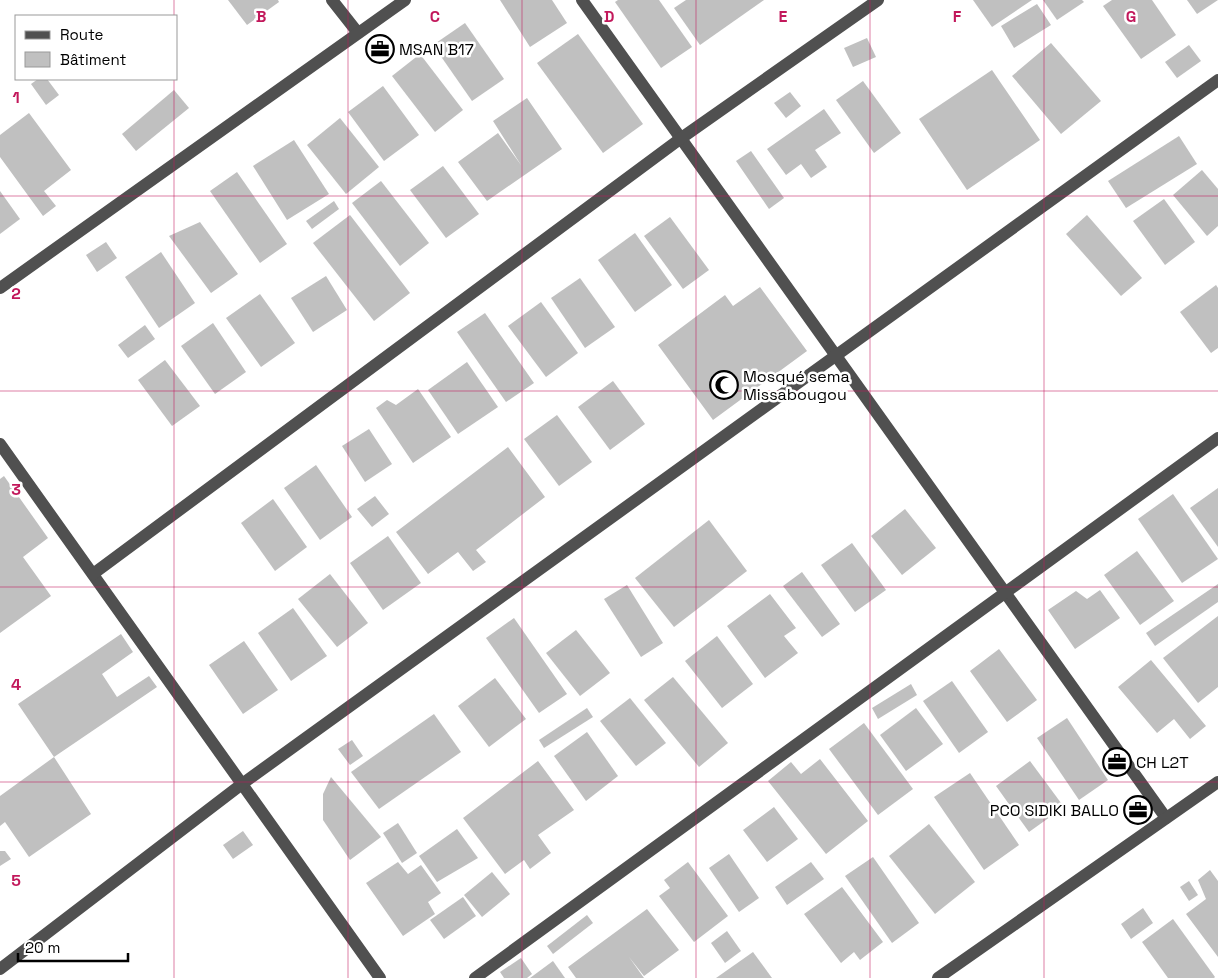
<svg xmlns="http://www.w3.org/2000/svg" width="1218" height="978" viewBox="0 0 1218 978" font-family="'Space Grotesk',sans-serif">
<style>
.building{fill:#c0c0c0}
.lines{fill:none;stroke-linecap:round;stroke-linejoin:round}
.minor{stroke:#505050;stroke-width:12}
.grid{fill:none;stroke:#c2185b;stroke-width:1;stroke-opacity:0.55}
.labels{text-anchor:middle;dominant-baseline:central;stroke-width:5;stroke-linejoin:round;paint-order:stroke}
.poi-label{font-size:16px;fill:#000;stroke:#fff;text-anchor:start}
.grid-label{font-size:16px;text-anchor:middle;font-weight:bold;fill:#c2185b;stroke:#fff;stroke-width:5;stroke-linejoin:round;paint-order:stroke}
</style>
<rect width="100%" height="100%" fill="#fff"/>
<!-- building -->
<g class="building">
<polygon points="228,0 278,0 279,2 247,25"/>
<polygon points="500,0 552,0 567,23 530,47"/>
<polygon points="618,0 659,0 692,47 661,68 615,2"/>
<polygon points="686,0 764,0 700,45 674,8"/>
<polygon points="973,0 1032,0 992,27"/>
<polygon points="1043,0 1082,0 1084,2 1057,20"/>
<polygon points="1112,0 1152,0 1176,35 1141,59 1103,6"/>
<polygon points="1187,0 1218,0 1197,14"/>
<polygon points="1037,4 1051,25 1014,48 1001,26"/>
<polygon points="465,23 504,79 472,101 433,45"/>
<polygon points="578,34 643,124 603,153 537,63"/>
<polygon points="867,38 876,57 853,67 844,48"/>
<polygon points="1051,43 1101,101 1061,134 1012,76"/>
<polygon points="1189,45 1201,61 1177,78 1165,62"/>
<polygon points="420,54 463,110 435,132 392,76"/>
<polygon points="992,70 1040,140 967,190 919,119"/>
<polygon points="38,79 47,79 59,95 46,105 31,84"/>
<polygon points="863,81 901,133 874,153 836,100"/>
<polygon points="383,86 419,135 384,161 348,112"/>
<polygon points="174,90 189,108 136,151 122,134"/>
<polygon points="790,92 801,106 786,118 774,103"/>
<polygon points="527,98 562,149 487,201 458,162 498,133 521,165 493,121"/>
<polygon points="824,109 841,133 815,150 827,167 811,178 801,164 786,175 767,149"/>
<polygon points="29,113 71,170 44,191 56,206 43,216 0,157 0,135"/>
<polygon points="340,118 379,167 346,194 307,145"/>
<polygon points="1179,136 1197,164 1126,208 1108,181"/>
<polygon points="294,140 329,194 287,220 253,166"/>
<polygon points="751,151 784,198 769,209 736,161"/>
<polygon points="443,166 479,214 446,238 410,190"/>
<polygon points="1202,170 1218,189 1218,226 1207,236 1173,195"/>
<polygon points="237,172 287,244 260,263 210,191"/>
<polygon points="381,181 429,243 400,266 352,203"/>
<polygon points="0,191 20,219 0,234"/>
<polygon points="1164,199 1195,242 1165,265 1133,221"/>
<polygon points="334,201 339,209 312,229 306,221"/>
<polygon points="350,215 410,293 374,321 313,243"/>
<polygon points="1087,215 1142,278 1121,296 1066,234"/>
<polygon points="670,217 709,270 683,289 644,236"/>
<polygon points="200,222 238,274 211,293 169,236"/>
<polygon points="635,233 672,285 635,312 598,260"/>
<polygon points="106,242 117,258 97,272 86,255"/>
<polygon points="161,252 195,303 159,328 125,277"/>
<polygon points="326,276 347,310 313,332 291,298"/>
<polygon points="580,278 615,327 585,348 551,298"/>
<polygon points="1216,285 1218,288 1218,348 1211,353 1180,312"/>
<polygon points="760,287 807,351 713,420 658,345 725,295 733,306"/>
<polygon points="260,294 295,343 261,367 226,318"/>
<polygon points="541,302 578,353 546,377 508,326"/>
<polygon points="485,313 534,383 506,402 457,332"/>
<polygon points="213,323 246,372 215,394 181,346"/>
<polygon points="145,325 155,339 128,358 118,345"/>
<polygon points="165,360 200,406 172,426 138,380"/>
<polygon points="467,362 498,407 458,434 428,390"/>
<polygon points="613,381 645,424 610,450 578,407"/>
<polygon points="418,389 451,437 413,463 376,408 387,400 396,405"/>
<polygon points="557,415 592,462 559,486 524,439"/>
<polygon points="369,429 392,464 365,482 342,446"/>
<polygon points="508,447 545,497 476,550 486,562 473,571 458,552 428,574 396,532"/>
<polygon points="316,465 352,517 320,540 284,488"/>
<polygon points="4,476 48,538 23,557 51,596 0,633 0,479"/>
<polygon points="1218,488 1218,547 1190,508"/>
<polygon points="1173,494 1218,559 1182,583 1138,519"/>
<polygon points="375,496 389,514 372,527 357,509"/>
<polygon points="273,499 307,547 275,571 241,523"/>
<polygon points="905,509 936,548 902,575 871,536"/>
<polygon points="709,520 747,571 674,627 635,578"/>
<polygon points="388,536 421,583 383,610 350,563"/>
<polygon points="852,543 886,590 855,612 821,565"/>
<polygon points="1137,551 1174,601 1140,625 1104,575"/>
<polygon points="802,572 840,624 822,637 783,586"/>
<polygon points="330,574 368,623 337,647 298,599"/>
<polygon points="1218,584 1218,602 1155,646 1146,633"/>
<polygon points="627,585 663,643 641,657 604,599"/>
<polygon points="1100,590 1120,618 1075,649 1048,610 1076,591 1087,599"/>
<polygon points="770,594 796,628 784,636 798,653 765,678 727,626"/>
<polygon points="293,608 327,656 291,681 258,633"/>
<polygon points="1218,616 1218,687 1198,703 1163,658"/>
<polygon points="514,618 567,694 539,713 486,638"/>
<polygon points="576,630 610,673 580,696 546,653"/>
<polygon points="121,634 133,652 102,674 117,697 149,676 157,687 54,757 18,704"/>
<polygon points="717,636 753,684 722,708 685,661"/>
<polygon points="244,641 278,690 243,714 209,665"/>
<polygon points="999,649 1037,700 1007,722 970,671"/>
<polygon points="1151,660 1206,726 1190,739 1174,719 1157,733 1118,687"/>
<polygon points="673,677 728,743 699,767 644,700"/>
<polygon points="495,678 526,719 489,747 458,706"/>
<polygon points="952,681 988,732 959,753 923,701"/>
<polygon points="911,684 917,695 878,719 872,708"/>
<polygon points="630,698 666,743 636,766 600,721"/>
<polygon points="587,708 593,717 544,748 539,740"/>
<polygon points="916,708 943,744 906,771 880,735"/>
<polygon points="434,714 461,752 379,809 351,772"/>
<polygon points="1067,718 1108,780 1079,800 1037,738"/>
<polygon points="864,723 913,789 878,815 829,749"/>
<polygon points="587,732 618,776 586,801 554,756"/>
<polygon points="352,740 363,756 350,765 338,749"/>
<polygon points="54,757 91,814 29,857 5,822 0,826 0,796"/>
<polygon points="820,759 868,821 826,854 768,781 791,762 801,774"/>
<polygon points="538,761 574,810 538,835 551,853 530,869 524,860 505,874 463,818"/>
<polygon points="1030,761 1064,807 1029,832 996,786"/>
<polygon points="970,773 1019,845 984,870 934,797"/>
<polygon points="331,777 381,837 350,860 323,820 323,794"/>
<polygon points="774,807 798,839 767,862 743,830"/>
<polygon points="398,823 417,853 402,863 383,833"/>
<polygon points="929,824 975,882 935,914 889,856"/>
<polygon points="457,829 478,858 437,882 419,856"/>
<polygon points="243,831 253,845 233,859 223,845"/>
<polygon points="0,851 5,851 11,859 0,866"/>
<polygon points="729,854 759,898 739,912 709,868"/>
<polygon points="873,857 919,923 892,943 845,876"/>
<polygon points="398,862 408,874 421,865 441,893 428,902 435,914 403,936 366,883"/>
<polygon points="688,862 728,916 694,942 659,896 670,888 664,880"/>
<polygon points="811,862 824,879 787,905 775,887"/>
<polygon points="1210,870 1218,881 1218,957 1186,914 1206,899 1198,880"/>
<polygon points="492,872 510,894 482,917 464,895"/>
<polygon points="1189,881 1198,895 1189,901 1180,887"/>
<polygon points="842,887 883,942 860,960 854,952 841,963 804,914"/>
<polygon points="463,897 476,916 444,939 430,920"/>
<polygon points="1143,908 1153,923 1131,939 1121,924"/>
<polygon points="647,909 679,950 644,976 629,957 644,978 576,978 568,967"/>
<polygon points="587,915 593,923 553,954 547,946"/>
<polygon points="1173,919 1215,977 1214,978 1168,978 1142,942"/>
<polygon points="727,931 741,951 725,963 711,943"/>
<polygon points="753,952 772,978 716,978"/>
<polygon points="521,958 532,974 527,978 504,978 500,972"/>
<polygon points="553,961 565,978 530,978"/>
</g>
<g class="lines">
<!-- minor -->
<g class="minor">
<polyline points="332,0 358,33"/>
<polyline points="582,0 1166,818"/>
<polyline points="0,288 405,0"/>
<polyline points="0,444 380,978"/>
<polyline points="93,574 680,139 878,0"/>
<polyline points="0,969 242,784 1218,80"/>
<polyline points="475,978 1218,438"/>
<polyline points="938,978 1218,782"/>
</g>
</g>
<!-- grid -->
<path class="grid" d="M174,0V16M348,0V978M522,0V978M696,0V978M870,0V978M1044,0V978M174,79V978M0,196H1218M0,391H1218M0,587H1218M0,782H1218"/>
<!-- icons -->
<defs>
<symbol id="office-ring" viewBox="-11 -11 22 22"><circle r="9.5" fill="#fff" stroke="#000" stroke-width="1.5"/><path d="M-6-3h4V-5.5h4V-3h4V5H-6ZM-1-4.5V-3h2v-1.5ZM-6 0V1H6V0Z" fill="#000"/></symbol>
<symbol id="mosque-ring" viewBox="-11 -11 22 22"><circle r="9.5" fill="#fff" stroke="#000" stroke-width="1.5"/><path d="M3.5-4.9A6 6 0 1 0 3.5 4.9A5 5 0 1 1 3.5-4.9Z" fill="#000"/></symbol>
</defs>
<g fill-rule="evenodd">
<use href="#office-ring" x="364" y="33" width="32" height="32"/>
<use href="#mosque-ring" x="708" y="369" width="32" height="32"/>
<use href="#office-ring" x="1101" y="746" width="32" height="32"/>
<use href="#office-ring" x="1122" y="794" width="32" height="32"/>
</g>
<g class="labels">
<!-- poi labels -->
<g class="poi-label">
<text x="399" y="49">MSAN B17</text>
<text x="743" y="376">Mosqué sema<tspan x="743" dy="18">Missabougou</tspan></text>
<text x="1136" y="762">CH L2T</text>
<text x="1119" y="810" text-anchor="end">PCO SIDIKI BALLO</text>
</g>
</g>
<g class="grid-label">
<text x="261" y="22">B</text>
<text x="435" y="22">C</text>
<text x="609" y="22">D</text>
<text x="783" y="22">E</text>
<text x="957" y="22">F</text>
<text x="1131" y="22">G</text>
<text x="16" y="103">1</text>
<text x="16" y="299">2</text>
<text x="16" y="495">3</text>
<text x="16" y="690">4</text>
<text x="16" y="886">5</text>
</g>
<!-- legend -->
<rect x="15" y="15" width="162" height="65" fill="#ffffff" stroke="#999999"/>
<rect x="25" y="31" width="25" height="8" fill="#505050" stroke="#999999"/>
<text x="60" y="40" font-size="15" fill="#000000">Route</text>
<rect x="25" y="52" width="25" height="15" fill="#c0c0c0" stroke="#999999"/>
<text x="60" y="65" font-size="15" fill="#000000">Bâtiment</text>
<!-- scale -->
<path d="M18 953v8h110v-8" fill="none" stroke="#000000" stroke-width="2.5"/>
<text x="25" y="953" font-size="15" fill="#000000" stroke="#ffffff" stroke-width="4" paint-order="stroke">20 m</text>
</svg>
